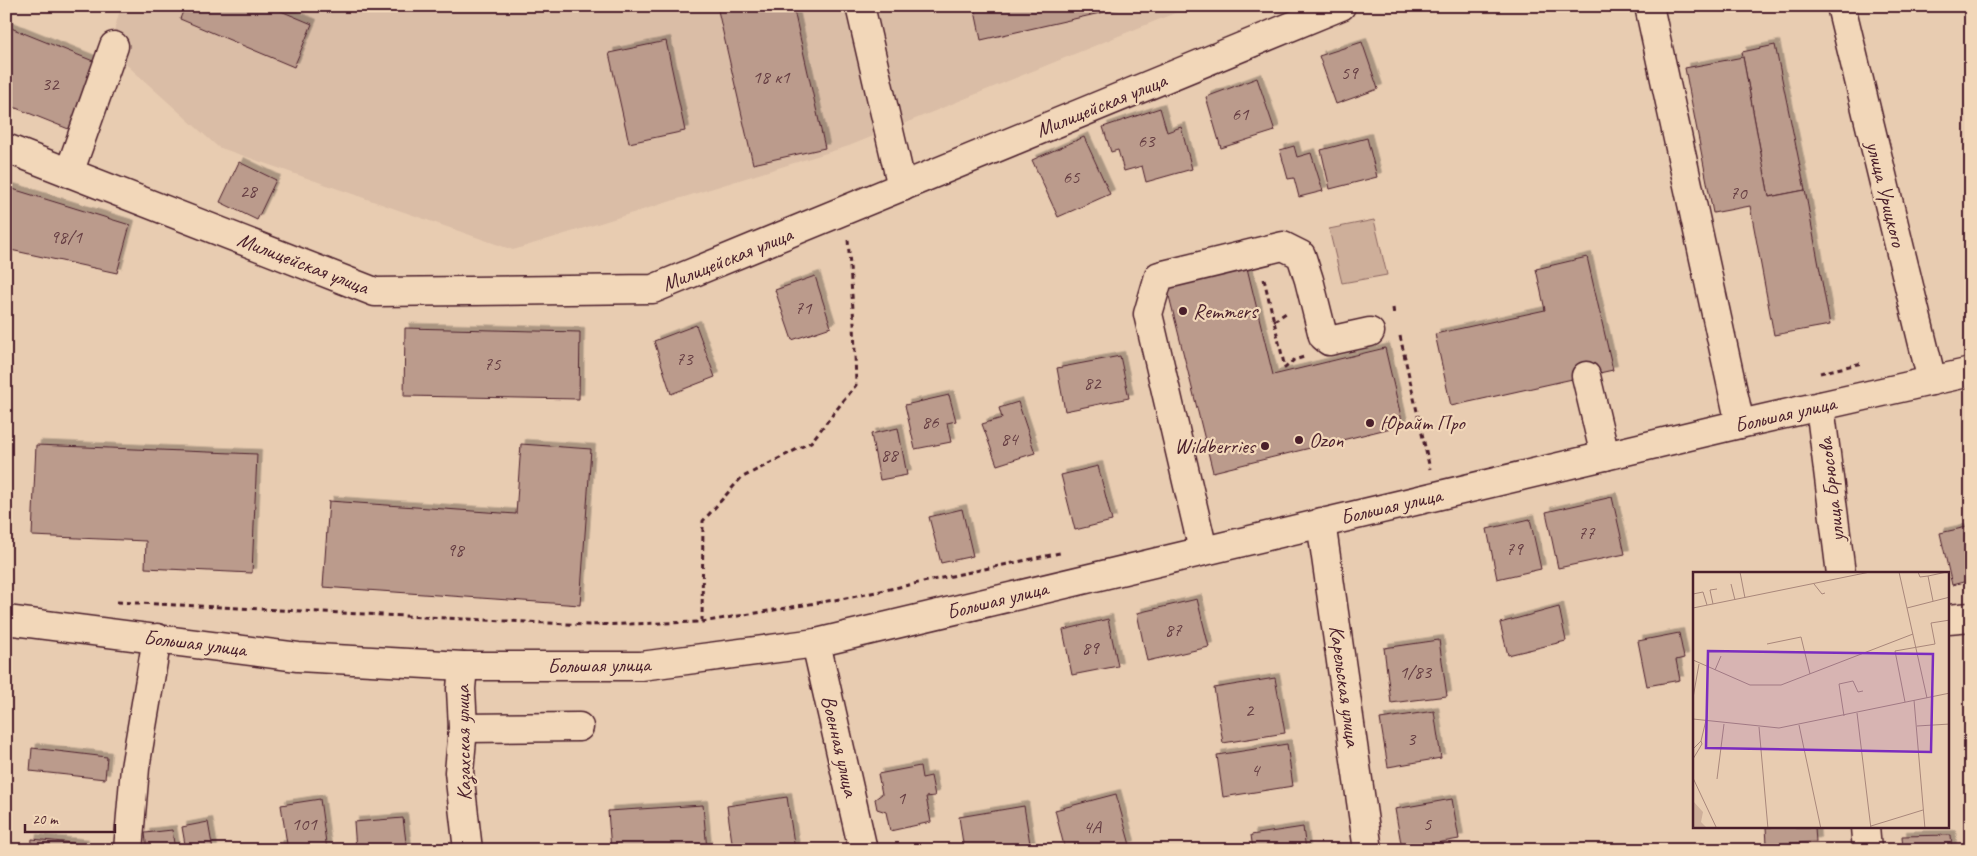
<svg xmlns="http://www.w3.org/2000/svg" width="1977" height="856" viewBox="0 0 1977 856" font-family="Caveat,sans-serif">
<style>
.built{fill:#dabda6}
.green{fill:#ceaf9a;stroke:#8c6762}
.building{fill:#bb9b8c;stroke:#4a1f2b;filter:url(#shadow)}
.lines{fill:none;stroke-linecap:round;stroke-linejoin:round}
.minor-casing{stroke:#4a1f2b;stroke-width:31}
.path{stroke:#4a1f2b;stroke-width:3;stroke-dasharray:5 4;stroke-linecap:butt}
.minor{stroke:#f2d7b9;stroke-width:28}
.poi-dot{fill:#4a1f2b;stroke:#f2d7b9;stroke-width:2}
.labels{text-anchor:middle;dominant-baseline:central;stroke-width:4.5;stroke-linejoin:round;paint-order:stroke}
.number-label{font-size:19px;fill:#663e43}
.street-label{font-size:21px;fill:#4a1f2b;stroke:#f2d7b9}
.poi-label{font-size:21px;fill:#4a1f2b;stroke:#f2d7b9;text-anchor:start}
.inset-road{fill:none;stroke:#a9877b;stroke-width:1}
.view{fill:#7b2cbf;fill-opacity:0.15;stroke:#7b2cbf;stroke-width:2.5}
.inset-edge{fill:none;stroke:#4a1f2b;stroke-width:2.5}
</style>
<defs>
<filter id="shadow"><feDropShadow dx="4.5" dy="-4.5" stdDeviation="0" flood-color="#0004"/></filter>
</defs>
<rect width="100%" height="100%" fill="#e8ccb1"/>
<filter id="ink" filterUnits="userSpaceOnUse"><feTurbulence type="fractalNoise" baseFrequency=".02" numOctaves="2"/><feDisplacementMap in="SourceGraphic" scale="10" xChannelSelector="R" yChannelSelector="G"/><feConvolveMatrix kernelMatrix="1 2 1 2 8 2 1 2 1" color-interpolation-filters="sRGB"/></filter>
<g filter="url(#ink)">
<!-- built -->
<polygon class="built" points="121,6 1192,6 849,146 513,250 218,147 109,49"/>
<!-- green -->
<polygon class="green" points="1374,220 1387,275 1342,283 1329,229"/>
<!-- building -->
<g class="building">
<polygon points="185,6 269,6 312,24 294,67 180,19"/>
<polygon points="717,6 793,6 825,148 753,164"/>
<polygon points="974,6 1131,6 981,40"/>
<polygon points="6,26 103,65 76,132 6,104"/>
<polygon points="666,41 685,131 629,143 609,53"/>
<polygon points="1362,42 1378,89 1336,104 1319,56"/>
<polygon points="1775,45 1805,190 1769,197 1742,52"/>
<polygon points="1743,57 1769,197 1805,190 1830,325 1774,335 1750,206 1713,213 1685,68"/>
<polygon points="1257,78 1275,131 1221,148 1206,97"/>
<polygon points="1160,108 1167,132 1181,127 1192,169 1146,182 1142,166 1124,171 1118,150 1111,152 1103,127"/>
<polygon points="1084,137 1110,194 1058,217 1032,160"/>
<polygon points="1367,138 1377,177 1330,189 1321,150"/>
<polygon points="1294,146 1297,157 1311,153 1323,191 1299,197 1294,178 1288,179 1280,150"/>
<polygon points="239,162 276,180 257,220 220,202"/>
<polygon points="6,187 130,225 117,273 6,249"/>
<polygon points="1587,257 1613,370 1451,406 1435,334 1545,310 1536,269"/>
<polygon points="1247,268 1273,375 1385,348 1403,425 1213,472 1167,288"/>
<polygon points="815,276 831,327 792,340 775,290"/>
<polygon points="696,325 715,377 671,394 654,341"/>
<polygon points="405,328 580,332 579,399 404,396"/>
<polygon points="1120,356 1129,398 1065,411 1057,368"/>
<polygon points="949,395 956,421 947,423 951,442 915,449 905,405"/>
<polygon points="1018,402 1035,453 997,465 982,424 1002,418 999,408"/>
<polygon points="898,428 907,475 880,480 871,434"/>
<polygon points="521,444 591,449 580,605 323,587 329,501 516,514"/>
<polygon points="36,445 257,454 252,573 145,568 146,541 32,536"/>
<polygon points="1098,466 1112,521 1075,530 1061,475"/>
<polygon points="1612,497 1625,554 1558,568 1546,512"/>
<polygon points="962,509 973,556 941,563 929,517"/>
<polygon points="1530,519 1541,569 1497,579 1487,529"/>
<polygon points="1971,526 1971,580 1952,585 1940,533"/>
<polygon points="1197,599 1209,647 1147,661 1137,613"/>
<polygon points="1559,607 1566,641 1508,655 1500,623"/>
<polygon points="1108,619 1118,666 1072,675 1063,630"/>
<polygon points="1679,633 1684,658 1676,660 1680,680 1647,686 1638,641"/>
<polygon points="1439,640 1447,696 1391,703 1384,648"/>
<polygon points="1275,678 1285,733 1223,743 1214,688"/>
<polygon points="1434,711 1441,758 1388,767 1380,719"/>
<polygon points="1287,744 1293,786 1223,797 1217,755"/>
<polygon points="32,748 107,757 105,779 30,771"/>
<polygon points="920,766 922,778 931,776 935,796 926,797 931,822 890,831 886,812 877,809 875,799 882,794 878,774"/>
<polygon points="1116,794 1130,845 1111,850 1065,850 1055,810"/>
<polygon points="787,797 795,850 733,850 727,806"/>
<polygon points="320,799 327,850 279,850 278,845 287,844 281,805"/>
<polygon points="1452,799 1459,839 1402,849 1395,809"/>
<polygon points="703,805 707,850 611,850 608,811"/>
<polygon points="1024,806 1031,850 964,850 959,817"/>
<polygon points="403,818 407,850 356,850 354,822"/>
<polygon points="208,822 213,850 186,850 182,827"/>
<polygon points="1303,827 1306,850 1253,850 1251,835"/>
<polygon points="1766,827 1815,827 1816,842 1767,844"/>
<polygon points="172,830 175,850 147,850 145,833"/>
<polygon points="1951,835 1952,850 1903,850 1902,836"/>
<polygon points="32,839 84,844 83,850 31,850"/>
</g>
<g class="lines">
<defs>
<g id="minor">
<polyline points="860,6 902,187"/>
<polyline points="1649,6 1740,424"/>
<polyline points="1841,6 1932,381"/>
<polyline points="6,148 375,292 653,289 1341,6"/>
<polyline points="69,173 114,46"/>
<polyline points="1586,376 1605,456"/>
<polyline points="1820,406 1841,574"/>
<polyline points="1321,522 1368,850"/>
<polyline points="1203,550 1148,314 1159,276 1283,246 1301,255 1309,280 1323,336 1329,341 1370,332"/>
<polyline points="1948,619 1971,617"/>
<polyline points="6,620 298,657 463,666 641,666 816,643 1740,424 1971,372"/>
<polyline points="816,643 863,850"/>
<polyline points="463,666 461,689 463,728 459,772 468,850"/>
<polyline points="463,728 579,727"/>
<polyline points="1865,827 1867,850"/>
<polyline points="128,850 135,768 157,638"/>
</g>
</defs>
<!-- minor casing -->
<use href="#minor" class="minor-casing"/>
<!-- path -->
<g class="path">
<polyline points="1264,279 1285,368 1294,360 1304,357"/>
<polyline points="1393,308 1394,315"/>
<polyline points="1274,321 1286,313"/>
<polyline points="1400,336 1430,469"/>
<polyline points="1820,373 1862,363"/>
<polyline points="117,602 588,625 702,622 852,597 1060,553"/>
<polyline points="702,622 703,521 741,478 811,442 856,385 854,323 848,239"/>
</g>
<!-- minor -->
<use href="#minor" class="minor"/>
</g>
</g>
<!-- markers -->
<g class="poi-dot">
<circle cx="1183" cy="311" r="5"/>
<circle cx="1370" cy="423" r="5"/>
<circle cx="1299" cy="440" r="5"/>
<circle cx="1265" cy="446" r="5"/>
</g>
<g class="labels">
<!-- number labels -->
<g class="number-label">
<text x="1349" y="73">59</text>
<text x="771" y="77">18 к1</text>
<text x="50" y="84">32</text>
<text x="1240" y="114">61</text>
<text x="1146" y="141">63</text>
<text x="1071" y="177">65</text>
<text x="248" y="191">28</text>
<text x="1738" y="193">70</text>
<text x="66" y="237">98/1</text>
<text x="803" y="308">71</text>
<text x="684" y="359">73</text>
<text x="492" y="364">75</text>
<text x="1092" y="383">82</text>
<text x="930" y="422">86</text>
<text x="1009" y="439">84</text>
<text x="889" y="455">88</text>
<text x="1586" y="533">77</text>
<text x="1514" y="549">79</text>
<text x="455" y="550">98</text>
<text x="1173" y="630">87</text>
<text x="1090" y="648">89</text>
<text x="1415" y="672">1/83</text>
<text x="1249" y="710">2</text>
<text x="1411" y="739">3</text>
<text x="1255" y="770">4</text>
<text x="901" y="798">1</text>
<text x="304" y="824">101</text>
<text x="1427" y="824">5</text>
<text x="1092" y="827">4А</text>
</g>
<!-- street labels -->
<g class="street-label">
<text transform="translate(1101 105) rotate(-22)">Милицейская улица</text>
<text transform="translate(1886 194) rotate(76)">улица Урицкого</text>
<text transform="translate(727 259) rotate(-22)">Милицейская улица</text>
<text transform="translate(303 263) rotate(21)">Милицейская улица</text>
<text transform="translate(1785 414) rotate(-13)">Большая улица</text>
<text transform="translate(1831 490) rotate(-97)">улица Брюсова</text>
<text transform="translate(1391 506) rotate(-13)">Большая улица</text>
<text transform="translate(997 600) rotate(-14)">Большая улица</text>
<text transform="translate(195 643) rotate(7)">Большая улица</text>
<text transform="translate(599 665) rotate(-1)">Большая улица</text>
<text transform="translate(1345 686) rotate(82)">Карельская улица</text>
<text transform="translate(463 743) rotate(-91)">Казахская улица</text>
<text transform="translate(840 746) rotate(77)">Военная улица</text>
</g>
<!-- poi labels -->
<g class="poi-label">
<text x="1193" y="311">Remmers</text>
<text x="1380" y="423">Юрайт Про</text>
<text x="1309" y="440">Ozon</text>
<text x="1255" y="446" text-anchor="end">Wildberries</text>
</g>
</g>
<!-- overview -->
<g transform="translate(1693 572)">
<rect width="256" height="256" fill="#e8ccb1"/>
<path d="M0,229L10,240L8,250L14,256H0Z" fill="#ceaf9a"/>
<path class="inset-road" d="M47,0L52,26M206,0L234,126M225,0L227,5L235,4L240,29M235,4L254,0M38,12L42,28M121,12L129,22L132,21M0,22L10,20L14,33M20,32L17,18L24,17M0,36L177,0M214,36L257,25M74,72L108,65L117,102M0,88L57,113H88L220,62M22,98L28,84M0,126L6,92M221,128L232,257M212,130L202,79L242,72L238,51L257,48M164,141L178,257M151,144L146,112L160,109L165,120L170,119M0,147L86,156L257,121M106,153L128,257M224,154L257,152M66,155L75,257M0,177L8,169L14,144M0,187L9,172L8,169M0,206L24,257M24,207L31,152M178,254L230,238"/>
<path class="view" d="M15,79L240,82L238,180L13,176Z"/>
<rect width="256" height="256" class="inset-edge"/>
</g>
<!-- margin -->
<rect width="1977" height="856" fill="none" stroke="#f2d7b9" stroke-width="25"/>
<rect x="12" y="12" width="1952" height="831" fill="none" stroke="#4a1f2b" stroke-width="2" filter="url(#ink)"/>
<!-- scale -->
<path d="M25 824v8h90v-8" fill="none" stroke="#4a1f2b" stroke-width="2.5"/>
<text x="32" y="824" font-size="15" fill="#4a1f2b" stroke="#f2d7b9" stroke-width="4" paint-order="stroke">20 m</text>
</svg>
